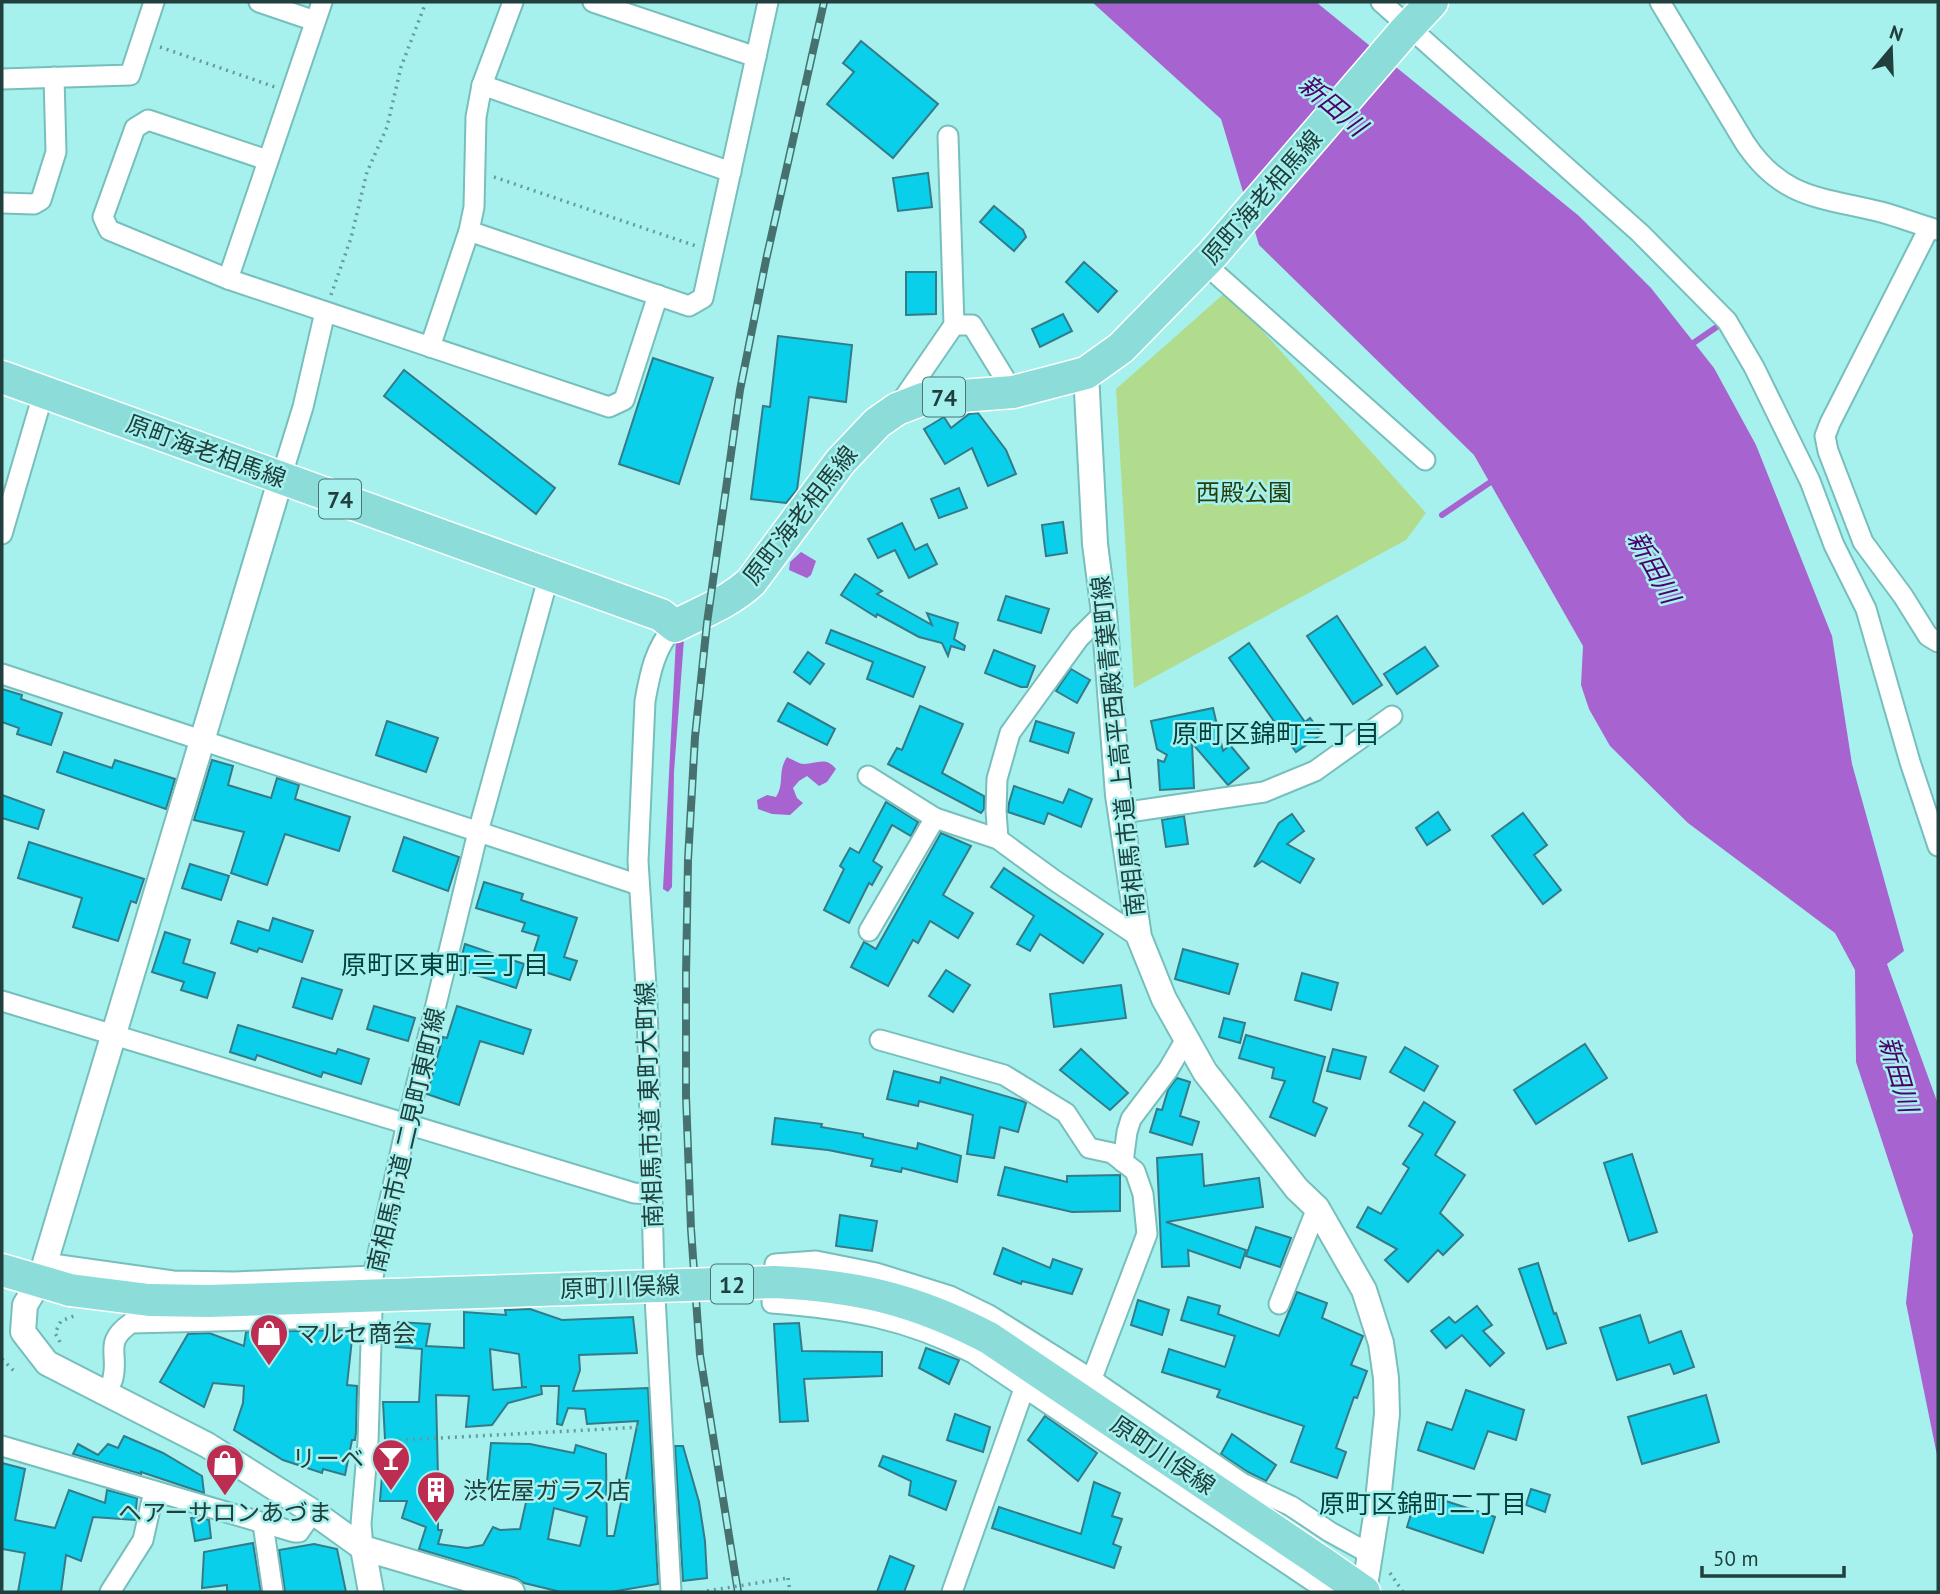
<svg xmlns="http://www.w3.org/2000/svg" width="1940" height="1594" viewBox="0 0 1940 1594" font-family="'PT Sans','Noto Sans JP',sans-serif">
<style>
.green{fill:#b1dc8e}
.water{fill:#a763cf}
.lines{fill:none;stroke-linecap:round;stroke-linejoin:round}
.stream{stroke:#a763cf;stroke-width:6}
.building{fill:#0acfea;stroke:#337b89;stroke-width:2;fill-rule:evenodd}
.minor-casing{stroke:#76bfbc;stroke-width:23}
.tertiary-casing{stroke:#76bfbc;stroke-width:28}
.primary-casing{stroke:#fff;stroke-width:35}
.path{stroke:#659b98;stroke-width:3.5;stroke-dasharray:2 5;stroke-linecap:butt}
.minor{stroke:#fff;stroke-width:19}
.tertiary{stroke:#fff;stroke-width:24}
.primary{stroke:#8cdcd9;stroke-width:32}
.rail-casing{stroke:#46716e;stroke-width:8}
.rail{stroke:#a6f1ed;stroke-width:5;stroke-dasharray:16;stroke-linecap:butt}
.primary-bridge-casing{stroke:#fff;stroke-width:35;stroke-linecap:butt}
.path-bridge{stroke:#659b98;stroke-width:3.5;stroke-dasharray:2 5;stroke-linecap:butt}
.primary-bridge{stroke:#8cdcd9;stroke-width:32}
.labels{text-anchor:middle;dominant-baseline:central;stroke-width:5;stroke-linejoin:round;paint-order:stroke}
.shield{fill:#a6f1ed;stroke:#487472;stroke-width:2}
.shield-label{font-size:23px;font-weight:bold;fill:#203f3d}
.street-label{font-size:24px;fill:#203f3d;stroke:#a6f1ed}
.park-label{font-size:24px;fill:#273f0d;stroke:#a6f1ed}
.poi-label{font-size:24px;fill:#203f3d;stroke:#a6f1ed;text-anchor:start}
.water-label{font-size:26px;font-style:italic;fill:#4d016c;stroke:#a6f1ed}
.neighbourhood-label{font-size:26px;fill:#004140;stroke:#a6f1ed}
</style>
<rect width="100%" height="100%" fill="#a6f1ed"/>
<!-- green -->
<polygon class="green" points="1227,291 1426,513 1406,540 1134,688 1116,389"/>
<!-- water -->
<g class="water">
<polygon points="1092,2 1316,2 1579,216 1651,288 1714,368 1756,445 1832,636 1852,764 1904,951 1887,964 1938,1104 1938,1460 1906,1303 1913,1235 1856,1062 1855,970 1835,933 1688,823 1610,746 1589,709 1581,685 1583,646 1474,455 1259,245 1221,119"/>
<polygon points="801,552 816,561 811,575 807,578 789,570 790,562"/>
<polygon points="676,639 684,639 674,772 672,887 668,892 663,889"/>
<path d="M787,757C791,759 800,764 803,764C816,764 826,756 836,769L827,782L819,786L807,776L799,781L793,788L797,798L803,803L790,815L772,814L758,809L757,800L767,795L776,797C785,783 777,772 787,757Z"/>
</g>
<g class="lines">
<!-- stream -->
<g class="stream">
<polyline points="1689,346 1721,324"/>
<polyline points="1442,515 1495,479"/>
</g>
</g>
<!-- building -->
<g class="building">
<polygon points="861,41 938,104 893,158 827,104 854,72 843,63"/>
<polygon points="928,173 932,207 898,211 893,178"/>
<polygon points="994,206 1023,230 1026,237 1014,251 980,222"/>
<polygon points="1084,262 1117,291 1098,312 1066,282"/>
<polygon points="906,272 936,272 936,314 906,315"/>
<polygon points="1063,314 1072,331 1040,347 1032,329"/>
<polygon points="778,336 852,345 846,402 809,397 797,490 786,503 751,499 763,406 770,407"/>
<polygon points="653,358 713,378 679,484 619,464"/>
<polygon points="404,370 555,488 536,514 384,396"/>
<polygon points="978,413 1006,450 1016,474 988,486 972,448 945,464 924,429 944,417 951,428 969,414"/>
<polygon points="959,488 967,508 939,518 931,499"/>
<polygon points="1063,522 1067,553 1046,556 1042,525"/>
<polygon points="902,523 915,550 927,544 937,564 909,578 895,550 878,558 868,539"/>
<polygon points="855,574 882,591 877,594 932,625 927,613 958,623 954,639 965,646 964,650 951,646 948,656 942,643 919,637 877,614 876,617 841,595"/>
<polygon points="1006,596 1049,609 1041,633 998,620"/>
<polygon points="1337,616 1382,685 1353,704 1307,636"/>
<polygon points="831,630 925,667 913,697 867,679 873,662 826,643"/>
<polygon points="1249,643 1305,722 1310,718 1322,734 1296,752 1229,658"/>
<polygon points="1425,647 1438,666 1397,694 1384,674"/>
<polygon points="994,650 1035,666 1027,687 1021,687 985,673"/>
<polygon points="808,652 824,664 810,684 794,672"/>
<polygon points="1071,669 1090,680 1077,703 1056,691"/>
<polygon points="2,689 22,695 21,699 62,713 51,745 17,734 19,728 2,722"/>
<polygon points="788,703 835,729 827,745 778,721"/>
<polygon points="920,706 963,724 942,773 984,796 984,809 981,813 888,764 897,748 902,750"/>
<polygon points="1213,708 1223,751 1230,745 1249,768 1228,785 1192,743 1194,788 1160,790 1158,760 1164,762 1167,755 1157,749 1151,721"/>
<polygon points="387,721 438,738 426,772 376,755"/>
<polygon points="1036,721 1074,733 1068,753 1030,741"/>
<polygon points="64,752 112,768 115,760 175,779 166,809 57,772"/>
<polygon points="212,760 233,766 228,785 271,798 277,778 299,785 295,799 350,817 339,851 285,834 267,885 231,873 244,832 194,820"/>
<polygon points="1014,786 1063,803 1069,789 1092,799 1081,827 1048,813 1044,824 1008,812 1009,803"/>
<polygon points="2,795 44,810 38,829 2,818"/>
<polygon points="886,802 918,822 911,836 892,825 873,861 882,867 872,885 869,883 849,923 824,910 844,869 840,866 850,848 859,853"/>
<polygon points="1438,812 1450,830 1427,845 1416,828"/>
<polygon points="1523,813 1547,845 1534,855 1561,890 1543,904 1492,836"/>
<polygon points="1292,814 1304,831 1287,844 1314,859 1300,883 1262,861 1254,867 1279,823"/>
<polygon points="1184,816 1188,844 1166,847 1162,820"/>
<polygon points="941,833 971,846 943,895 973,913 958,938 930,921 918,943 913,940 888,986 851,967 864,942 876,949"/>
<polygon points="404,837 459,857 448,891 393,871"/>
<polygon points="29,842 144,879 136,903 131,901 118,941 73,927 82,898 18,878"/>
<polygon points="190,864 229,876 221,900 182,888"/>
<polygon points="1004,868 1103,934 1083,963 1040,934 1030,951 1017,944 1034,916 991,887"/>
<polygon points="484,882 523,894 521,900 577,918 564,957 577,961 570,980 529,967 539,936 522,931 525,923 476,908"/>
<polygon points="273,918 313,931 302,962 259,948 257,952 231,943 238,921 269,931"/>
<polygon points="165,932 190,940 183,963 215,973 207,998 181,990 184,982 152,972"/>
<polygon points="465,944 524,964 516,988 458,969"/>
<polygon points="1183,949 1238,964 1229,994 1175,979"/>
<polygon points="946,970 970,985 953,1012 929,996"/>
<polygon points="1302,973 1338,983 1331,1010 1295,1000"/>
<polygon points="302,978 342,990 332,1019 293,1007"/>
<polygon points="1121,985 1126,1018 1054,1027 1050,994"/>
<polygon points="374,1006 415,1018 408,1041 367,1029"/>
<polygon points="457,1006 531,1030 523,1054 480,1041 459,1105 427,1094 443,1037 447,1038"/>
<polygon points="1224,1018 1245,1023 1240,1043 1219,1037"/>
<polygon points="238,1025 336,1054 338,1049 369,1059 361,1084 323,1072 321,1077 257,1055 255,1060 230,1052"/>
<polygon points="1246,1035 1325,1057 1313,1102 1327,1108 1315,1136 1270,1117 1285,1081 1272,1078 1274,1068 1239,1058"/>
<polygon points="1585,1044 1607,1078 1536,1124 1514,1090"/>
<polygon points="1405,1047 1438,1066 1424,1091 1390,1072"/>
<polygon points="1081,1049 1128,1093 1110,1110 1060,1070"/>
<polygon points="1333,1049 1366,1057 1360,1079 1327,1071"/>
<polygon points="894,1071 940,1083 941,1077 1022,1101 1026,1103 1018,1132 1000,1127 994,1158 967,1154 973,1115 919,1101 918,1106 887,1099"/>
<polygon points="1177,1078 1190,1082 1180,1116 1199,1122 1192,1145 1150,1132 1157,1109 1162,1110 1168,1090"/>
<polygon points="1424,1102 1455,1122 1435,1155 1465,1175 1440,1213 1463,1235 1443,1255 1438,1250 1408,1282 1385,1260 1397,1249 1357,1227 1368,1207 1381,1214 1409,1168 1403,1164 1423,1134 1409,1126"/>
<polygon points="775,1118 822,1124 821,1127 863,1134 863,1137 917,1149 918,1143 961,1156 957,1182 902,1168 901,1172 871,1166 873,1159 828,1150 772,1144"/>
<polygon points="1202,1154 1204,1186 1259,1178 1263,1207 1166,1222 1246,1250 1240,1268 1188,1250 1189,1266 1162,1267 1157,1158"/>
<polygon points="1632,1154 1657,1232 1629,1241 1604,1163"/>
<polygon points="1005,1167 1067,1182 1067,1176 1120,1175 1120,1211 1072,1212 998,1195"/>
<polygon points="840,1215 877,1221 872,1251 836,1246"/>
<polygon points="1256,1227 1291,1238 1280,1267 1246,1256"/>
<polygon points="1003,1248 1050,1268 1053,1259 1082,1269 1072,1294 1022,1281 1021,1284 994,1274"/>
<polygon points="1538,1263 1554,1314 1556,1313 1566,1343 1547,1349 1519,1269"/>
<polygon points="1297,1292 1327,1303 1322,1318 1363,1336 1351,1365 1367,1371 1357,1398 1354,1397 1336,1448 1346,1452 1337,1478 1291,1462 1304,1426 1217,1397 1220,1390 1162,1372 1169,1349 1225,1367 1235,1336 1181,1320 1188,1297 1220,1306 1218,1314 1279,1336"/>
<polygon points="1138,1300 1169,1310 1162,1335 1131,1325"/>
<polygon points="1477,1306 1492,1325 1483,1331 1504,1353 1490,1366 1462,1335 1446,1348 1431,1331 1449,1317 1455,1323"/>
<path d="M530,1309L562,1320L633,1317L637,1353L579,1355L580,1370L573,1391L648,1388L658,1584L611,1592H561L524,1583L516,1578L419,1549L426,1527L402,1518L407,1501H380L385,1439L383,1402H419L422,1349L396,1347L398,1322L430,1324L426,1346L464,1348V1312L506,1315L505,1310ZM490,1349L519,1354L522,1387H527L493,1390ZM541,1386H559L557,1424L562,1425L568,1408L585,1409L587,1424L638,1421L614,1536H607L606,1454L576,1445L574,1453L530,1444L491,1443L487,1482L529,1489L520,1529L500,1530L493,1527L483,1545L467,1548L438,1544L442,1530H438V1492L433,1490L438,1477L436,1395L469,1396L466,1427L492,1425L508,1403L542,1394ZM554,1508L587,1517L580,1546L548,1539Z"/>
<polygon points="1640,1315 1649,1343 1681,1331 1694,1367 1674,1374 1670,1364 1617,1380 1600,1328"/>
<polygon points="799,1323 802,1351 882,1352 882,1376 804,1379 808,1421 780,1422 774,1324"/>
<polygon points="353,1330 347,1385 357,1386 356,1433 355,1440 352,1440 345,1475 323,1469 322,1473 283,1460 234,1430 243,1403 244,1386 213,1383 204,1407 160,1382 188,1334 209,1333 244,1346 246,1332"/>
<polygon points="926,1348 959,1360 949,1384 919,1368"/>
<polygon points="1466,1390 1524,1410 1516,1440 1488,1431 1474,1469 1418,1450 1427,1422 1452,1430"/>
<polygon points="1706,1395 1719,1442 1642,1464 1628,1417"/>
<polygon points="955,1414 990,1427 983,1452 947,1440"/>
<polygon points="1045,1416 1097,1453 1078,1481 1028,1440"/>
<polygon points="1232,1434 1276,1465 1266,1481 1248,1472 1221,1454"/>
<polygon points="124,1436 163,1453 202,1476 204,1493 141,1472 141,1474 73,1454 78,1444 98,1455 108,1444 118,1448"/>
<polygon points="675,1446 683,1446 699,1502 705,1541 707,1578 683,1581"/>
<polygon points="883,1456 956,1481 946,1510 909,1495 911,1481 879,1466"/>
<polygon points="2,1463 25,1469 15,1520 55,1528 69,1490 105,1503 107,1490 137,1498 135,1520 93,1517 81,1561 66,1555 61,1592 18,1592 25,1553 2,1549"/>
<polygon points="1094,1482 1120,1493 1112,1516 1122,1519 1113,1544 1121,1547 1114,1568 992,1528 999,1507 1081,1534"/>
<polygon points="1531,1489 1550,1495 1545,1512 1526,1505"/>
<polygon points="1418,1492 1495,1517 1483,1553 1407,1527"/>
<polygon points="198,1517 209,1520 211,1538 195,1541 191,1518"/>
<polygon points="253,1543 261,1592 227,1592 227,1585 202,1588 204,1552"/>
<polygon points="314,1544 337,1549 346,1592 285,1592 279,1550"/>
<polygon points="890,1556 914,1566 904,1592 877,1592"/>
</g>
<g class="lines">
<defs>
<g id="minor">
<polyline points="259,2 315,21"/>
<polyline points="593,2 756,57"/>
<polyline points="1381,2 1640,233 1727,321 1754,367 1810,481 1834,545 1866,609 1910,762 1938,846"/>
<path d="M1660,2L1745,143C1782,199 1821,197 1881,212C1900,217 1919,225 1938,230"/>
<polyline points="2,79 130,75 154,2"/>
<polyline points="482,85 731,172"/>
<polyline points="948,136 954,325 972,325 1013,392"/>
<polyline points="267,160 148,120 135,128 103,217 109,230 228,279 609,407 624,400 658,295"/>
<polyline points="2,203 34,204 41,200 56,152 54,77"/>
<polyline points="1929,228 1830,423 1825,436 1828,451 1863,542 1903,596 1928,636 1938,642"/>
<polyline points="469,231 689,306 703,298 768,2"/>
<polyline points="1205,264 1425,460"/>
<polyline points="228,279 322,2"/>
<polyline points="430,347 469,231 474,207 476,117 482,85 513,2"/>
<polyline points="897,408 954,325"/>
<polyline points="281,478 303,407 325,312"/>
<polyline points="2,534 44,391"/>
<polyline points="2,674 639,885"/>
<polyline points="868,776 935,818 998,839 1054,880 1139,937"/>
<polyline points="1122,813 1264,792 1315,771 1392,716"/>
<polyline points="998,839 996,811 997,779 1010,733 1079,638 1104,613"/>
<polyline points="869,931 935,818"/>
<polyline points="2,1001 634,1193 652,1194"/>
<polyline points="880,1040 1004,1075 1066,1113 1089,1148 1112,1153 1135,1171 1143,1194 1147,1234 1089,1386"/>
<polyline points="1123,1162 1127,1132 1131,1119 1168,1070 1186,1039"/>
<polyline points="45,1263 173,1281 235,1282 373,1276"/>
<polyline points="1279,1304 1317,1208"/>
<path d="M106,1393C108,1388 112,1383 113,1378C119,1352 103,1343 131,1323L371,1317"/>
<polyline points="2,1446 294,1532 299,1532 313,1512"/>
<polyline points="263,1524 273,1592"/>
<polyline points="363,1548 361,1524 368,1442 373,1276 405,1132 478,832 549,575"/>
<polyline points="110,1592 143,1540 154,1491"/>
<path d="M671,1592L654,1278L647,1003L638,861L645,701C650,673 655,647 675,626"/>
<polyline points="952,1592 1025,1386"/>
<path d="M1329,1592L973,1353C905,1318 848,1309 772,1303L775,1264L816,1261L876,1273L950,1296L989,1315L1091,1379L1242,1483L1291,1506L1330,1532L1370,1554"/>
</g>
<g id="tertiary">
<polyline points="1086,373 1095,544 1104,613 1118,795 1139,937 1164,999 1205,1072 1297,1189 1317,1208 1364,1290 1381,1343 1386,1378 1387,1414 1377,1510 1364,1592"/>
<polyline points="281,478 45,1263 39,1282 25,1305 23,1332 47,1363 207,1445 313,1512 363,1548 512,1592"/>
<polyline points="363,1548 371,1592"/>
</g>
<g id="primary">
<path d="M2,377L661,615L675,626C702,612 728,603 751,582L840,462L877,423L897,409L923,399L1013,392L1086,373L1121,348L1212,255L1403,33L1432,2"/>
<polyline points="2,1270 70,1290"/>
<polyline points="1318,1560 1364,1592"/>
</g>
</defs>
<!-- minor casing -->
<use href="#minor" class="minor-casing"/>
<!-- tertiary casing -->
<use href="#tertiary" class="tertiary-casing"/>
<!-- primary casing -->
<use href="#primary" class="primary-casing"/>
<!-- path -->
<g class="path">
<polyline points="160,47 275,87"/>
<polyline points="494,177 696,246"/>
<polyline points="331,295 351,238 367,172 387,127 401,67 426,2"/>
<polyline points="60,1342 55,1333 61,1321 74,1316"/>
<polyline points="2,1359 14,1371"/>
<polyline points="385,1441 643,1427"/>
<polyline points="1390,1573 1403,1592"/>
<polyline points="788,1578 790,1592"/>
<polyline points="707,1591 707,1592"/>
</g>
<!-- minor -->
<use href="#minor" class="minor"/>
<!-- tertiary -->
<use href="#tertiary" class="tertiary"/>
<!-- primary -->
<use href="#primary" class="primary"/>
<defs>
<polyline id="rail" points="738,1592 700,1355 691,1229 686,1096 686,975 688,860 695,737 707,623 740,390 766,260 824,2"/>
</defs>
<!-- rail casing -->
<use href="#rail" class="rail-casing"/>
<!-- rail -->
<use href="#rail" class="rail"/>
<defs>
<path id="primary-bridge" d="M70,1290L149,1300L209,1301L775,1282C858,1286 916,1300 989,1338L1318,1560"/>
</defs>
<!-- primary-bridge casing -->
<use href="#primary-bridge" class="primary-bridge-casing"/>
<!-- path-bridge -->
<polyline class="path-bridge" points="707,1591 788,1578"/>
<!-- primary-bridge -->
<use href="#primary-bridge" class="primary-bridge"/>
</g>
<!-- icons -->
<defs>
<symbol id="shop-pin" viewBox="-11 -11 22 30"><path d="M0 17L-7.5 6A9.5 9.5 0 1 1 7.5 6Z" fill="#bd2d51" stroke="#a6f1ed"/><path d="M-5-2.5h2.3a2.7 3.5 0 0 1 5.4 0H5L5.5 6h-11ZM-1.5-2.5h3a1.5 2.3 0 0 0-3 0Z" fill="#fff"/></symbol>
<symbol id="bar-pin" viewBox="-11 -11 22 30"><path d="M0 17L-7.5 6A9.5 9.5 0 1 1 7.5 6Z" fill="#bd2d51" stroke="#a6f1ed"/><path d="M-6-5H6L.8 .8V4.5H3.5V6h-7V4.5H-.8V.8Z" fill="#fff"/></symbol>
<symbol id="building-pin" viewBox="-11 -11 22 30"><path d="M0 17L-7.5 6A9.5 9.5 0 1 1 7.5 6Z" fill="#bd2d51" stroke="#a6f1ed"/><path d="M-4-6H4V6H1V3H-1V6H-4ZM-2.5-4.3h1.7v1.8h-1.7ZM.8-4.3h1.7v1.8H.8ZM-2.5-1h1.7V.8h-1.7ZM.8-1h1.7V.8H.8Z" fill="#fff"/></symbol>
</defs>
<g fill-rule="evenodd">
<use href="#shop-pin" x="247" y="1311" width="44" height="60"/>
<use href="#bar-pin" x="369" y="1436" width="44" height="60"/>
<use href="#shop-pin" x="203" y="1441" width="44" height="60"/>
<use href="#building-pin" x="414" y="1468" width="44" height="60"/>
</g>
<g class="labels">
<!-- shield labels -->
<g class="shield">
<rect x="923" y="377.5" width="42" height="39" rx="5"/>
<rect x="319" y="479.5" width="42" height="39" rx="5"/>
<rect x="711" y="1264.5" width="42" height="39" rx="5"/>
</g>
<g class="shield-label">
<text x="944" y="397">74</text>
<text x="340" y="499">74</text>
<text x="732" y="1284">12</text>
</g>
<!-- street labels -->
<g class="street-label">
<text transform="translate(1262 197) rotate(-49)">原町海老相馬線</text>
<text transform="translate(206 451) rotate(20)">原町海老相馬線</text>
<text transform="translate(800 515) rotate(-52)">原町海老相馬線</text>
<text transform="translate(1118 746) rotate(-96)">南相馬市道 上高平西殿青葉町線</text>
<text transform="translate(649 1105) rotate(-92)">南相馬市道 東町大町線</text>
<text transform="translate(406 1140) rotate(-77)">南相馬市道 二見町東町線</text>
<text transform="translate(620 1287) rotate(-2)">原町川俣線</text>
<text transform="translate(1163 1455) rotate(34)">原町川俣線</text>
</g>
<!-- park labels -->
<g class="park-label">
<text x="1244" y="492">西殿公園</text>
</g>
<!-- poi labels -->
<g class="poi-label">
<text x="296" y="1333">マルセ商会</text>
<text x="364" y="1458" text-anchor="end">リーベ</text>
<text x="463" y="1490">渋佐屋ガラス店</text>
<text x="225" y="1512" text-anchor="middle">ヘアーサロンあづま</text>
</g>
<!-- water labels -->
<g class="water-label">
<text transform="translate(1333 105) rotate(40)">新田川</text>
<text transform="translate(1654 567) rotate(61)">新田川</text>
<text transform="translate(1899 1074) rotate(74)">新田川</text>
</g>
<!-- neighbourhood labels -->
<g class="neighbourhood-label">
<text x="1276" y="733">原町区錦町三丁目</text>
<text x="445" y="964">原町区東町三丁目</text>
<text x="1423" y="1503">原町区錦町二丁目</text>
</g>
</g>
<!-- border -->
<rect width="1940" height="1594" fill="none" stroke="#203f3d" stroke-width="7"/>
<!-- north arrow -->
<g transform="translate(1891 49) rotate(19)" stroke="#a6f1ed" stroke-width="5" paint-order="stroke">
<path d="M0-5L12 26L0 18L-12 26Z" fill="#203f3d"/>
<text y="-10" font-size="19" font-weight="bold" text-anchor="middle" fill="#203f3d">N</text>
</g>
<!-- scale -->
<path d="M1702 1566v10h142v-10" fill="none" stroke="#203f3d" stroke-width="3.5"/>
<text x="1713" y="1566" font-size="21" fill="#203f3d" stroke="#a6f1ed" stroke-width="5" paint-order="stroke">50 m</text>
</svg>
